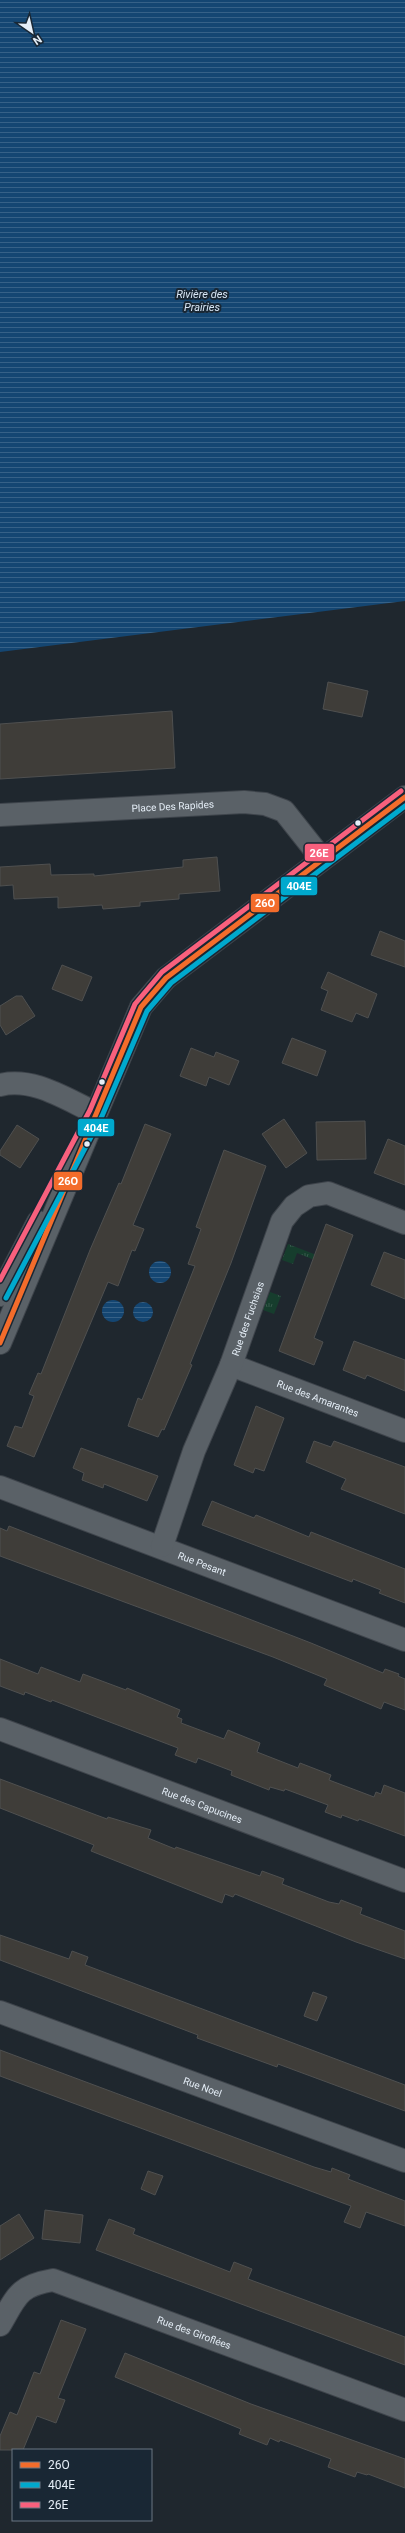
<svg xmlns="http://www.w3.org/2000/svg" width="405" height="2533" viewBox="0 0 405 2533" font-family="Roboto,sans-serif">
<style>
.grass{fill:url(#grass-tufts)}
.water{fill:url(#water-rules)}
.building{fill:#3f3d39;stroke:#4f5050}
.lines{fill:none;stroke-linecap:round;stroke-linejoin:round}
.minor-casing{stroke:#3e444b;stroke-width:24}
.minor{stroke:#5a6167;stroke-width:22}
.bus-1-casing{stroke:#192734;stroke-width:8}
.bus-2-casing{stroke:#192734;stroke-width:8}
.bus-3-casing{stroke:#192734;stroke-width:8}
.bus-1{stroke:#f36c2b;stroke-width:5}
.bus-2{stroke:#00a9ce;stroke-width:5}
.bus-3{stroke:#f8607d;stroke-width:5}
.bus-dot{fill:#e5eef7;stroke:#192734;stroke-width:1.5}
.labels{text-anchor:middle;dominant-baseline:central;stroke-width:4;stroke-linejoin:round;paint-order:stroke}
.street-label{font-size:10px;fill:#e5eef7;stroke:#192734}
.water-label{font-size:11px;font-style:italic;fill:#d8e6f5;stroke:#192734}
.line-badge{stroke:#192734;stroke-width:1.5}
.badge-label{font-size:11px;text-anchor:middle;font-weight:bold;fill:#fff}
</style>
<defs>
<pattern id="grass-tufts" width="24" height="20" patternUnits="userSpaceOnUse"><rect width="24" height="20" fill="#163d2d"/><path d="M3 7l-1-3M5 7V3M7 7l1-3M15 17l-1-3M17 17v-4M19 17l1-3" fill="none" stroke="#38594c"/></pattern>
<pattern id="water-rules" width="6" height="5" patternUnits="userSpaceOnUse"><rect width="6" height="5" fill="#144672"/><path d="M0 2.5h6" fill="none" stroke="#366187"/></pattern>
</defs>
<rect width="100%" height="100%" fill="#1f272e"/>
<!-- grass -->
<g class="grass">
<polygon points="288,1244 319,1256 317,1261 297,1253 293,1264 282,1260"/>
<polygon points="270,1292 281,1296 274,1314 263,1310"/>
</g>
<!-- water -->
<g class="water">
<polygon points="0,0 405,0 405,601 0,652"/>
<circle cx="160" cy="1272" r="11"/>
<circle cx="113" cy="1311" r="11"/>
<circle cx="143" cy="1312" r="10"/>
</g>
<!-- building -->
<g class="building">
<polygon points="328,682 368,691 362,717 323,709"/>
<polygon points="172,711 175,768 0,779 0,724"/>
<polygon points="217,857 220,891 179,894 179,899 140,902 140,906 103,909 102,905 58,908 58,897 14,899 13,885 0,886 0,867 50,864 51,875 94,874 94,876 183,867 183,860"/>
<polygon points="380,931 405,941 405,967 371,955"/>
<polygon points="62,965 92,977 82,1001 52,989"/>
<polygon points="328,972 377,994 368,1018 356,1013 352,1022 321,1010 328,991 321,988"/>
<polygon points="16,996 22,996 35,1016 6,1035 0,1025 0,1006"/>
<polygon points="292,1038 326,1051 317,1076 282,1063"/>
<polygon points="191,1048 214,1057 216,1052 239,1061 229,1085 209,1077 206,1086 180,1076"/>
<polygon points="284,1119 307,1153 286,1168 262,1134"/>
<polygon points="365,1121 366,1159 317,1160 316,1122"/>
<polygon points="145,1124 171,1134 133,1225 144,1229 135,1251 132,1250 118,1286 108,1282 34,1457 7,1446 15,1426 22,1428 34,1396 29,1394 38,1373 41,1374 90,1250 119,1183 121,1184"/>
<polygon points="17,1125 39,1139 20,1168 0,1155 0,1151"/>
<polygon points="388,1139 405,1146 405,1185 374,1173"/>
<polygon points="224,1150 266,1166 231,1263 190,1364 192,1365 164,1430 162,1429 158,1437 128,1426 138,1398 142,1400 195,1266 188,1264 201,1229 196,1227"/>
<polygon points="326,1224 353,1235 314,1338 323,1342 314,1365 279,1351"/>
<polygon points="384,1252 405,1260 405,1299 371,1285"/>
<polygon points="354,1341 405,1360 405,1391 367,1375 365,1379 343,1370"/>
<polygon points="256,1406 284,1418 264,1471 255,1468 253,1473 234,1465"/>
<polygon points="314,1441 331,1447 334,1441 405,1467 405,1514 341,1489 346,1479 306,1462"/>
<polygon points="81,1448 158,1476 147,1501 104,1484 103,1488 82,1480 84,1473 73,1468"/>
<polygon points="212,1501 254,1518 256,1515 309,1537 311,1532 405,1569 405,1603 379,1593 381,1590 353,1579 352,1582 202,1525"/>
<polygon points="9,1526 311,1643 383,1673 385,1669 399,1674 398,1676 405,1679 405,1710 384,1702 381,1709 324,1685 327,1679 273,1657 0,1556 0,1528 7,1531"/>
<polygon points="0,1659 38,1674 41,1667 80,1682 83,1674 126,1690 127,1688 180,1710 177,1717 182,1719 181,1723 224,1739 228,1730 245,1737 260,1743 257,1752 298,1768 300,1763 331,1775 329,1780 374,1797 376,1792 381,1794 384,1785 405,1793 405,1836 359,1819 358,1821 342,1815 341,1818 325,1812 328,1805 285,1789 284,1791 270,1787 269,1790 231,1775 232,1771 198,1758 196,1763 175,1755 178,1748 52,1700 51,1702 25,1692 24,1695 0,1686"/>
<polygon points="0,1779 107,1819 108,1817 151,1830 148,1838 175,1849 176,1847 260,1876 262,1871 284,1879 282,1884 329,1902 339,1904 341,1900 362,1908 360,1914 405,1931 405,1959 356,1942 235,1894 233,1897 225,1894 222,1903 91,1851 94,1845 0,1808"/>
<polygon points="0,1935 69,1959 72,1951 88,1957 85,1965 405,2085 405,2111 278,2064 277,2067 197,2038 198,2035 0,1960"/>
<polygon points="313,1992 327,1997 317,2021 304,2016"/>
<polygon points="0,2050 314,2167 331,2172 332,2168 350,2175 348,2179 405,2201 405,2226 366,2212 360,2228 344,2222 351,2206 0,2076"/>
<polygon points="148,2171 163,2176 155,2195 141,2189"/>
<polygon points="45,2210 83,2215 80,2243 42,2239"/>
<polygon points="19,2214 34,2238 0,2260 0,2226"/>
<polygon points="109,2219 135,2229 133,2234 230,2272 234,2262 252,2269 248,2279 405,2337 405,2365 96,2250"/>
<polygon points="61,2320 86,2329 58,2398 65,2400 56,2423 37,2416 23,2450 0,2450 0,2436 10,2412 17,2415 34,2372 40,2374"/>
<polygon points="125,2353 251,2404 405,2459 405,2488 368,2474 367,2475 357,2472 355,2477 328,2467 331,2459 280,2440 279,2442 270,2438 267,2445 239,2434 241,2429 115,2377"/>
</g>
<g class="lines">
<defs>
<g id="minor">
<path id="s1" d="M0,815L244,802L265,804L284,811L322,859"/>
<path d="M0,1085C34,1077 65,1099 96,1113"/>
<polyline points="0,1295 38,1222"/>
<polyline points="0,1343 141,1007 166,978 405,797"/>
<path id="s2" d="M231,1365L405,1431"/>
<path id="s3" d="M0,1487L405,1640"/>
<path id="s4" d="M162,1546L194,1451L231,1365L282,1221L294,1206L309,1196L328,1193L405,1223"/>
<path id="s5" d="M0,1729L405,1881"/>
<path id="s6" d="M0,2012L405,2161"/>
<path id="s7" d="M0,2325C17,2296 18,2286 53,2280L405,2410"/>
</g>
</defs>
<!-- minor casing -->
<use href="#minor" class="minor-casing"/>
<!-- minor -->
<use href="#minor" class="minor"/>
<defs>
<polyline id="bus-1" points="0,1343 141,1007 166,978 405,797"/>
<polyline id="bus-2" points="6,1298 102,1116 147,1011 171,983 405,806"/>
<polyline id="bus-3" points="0,1280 90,1110 135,1004 162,972 401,791"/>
</defs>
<!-- bus-1 casing -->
<use href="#bus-1" class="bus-1-casing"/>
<!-- bus-2 casing -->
<use href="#bus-2" class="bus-2-casing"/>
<!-- bus-3 casing -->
<use href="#bus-3" class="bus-3-casing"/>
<!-- bus-1 -->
<use href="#bus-1" class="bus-1"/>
<!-- bus-2 -->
<use href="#bus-2" class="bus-2"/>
<!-- bus-3 -->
<use href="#bus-3" class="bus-3"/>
</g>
<!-- markers -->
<g class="bus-dot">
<circle cx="358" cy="823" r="3.5"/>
<circle cx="102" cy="1082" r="3.5"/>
<circle cx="87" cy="1144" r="3.5"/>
</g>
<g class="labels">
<!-- street labels -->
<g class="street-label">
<text stroke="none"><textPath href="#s1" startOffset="173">Place Des Rapides</textPath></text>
<text stroke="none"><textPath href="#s4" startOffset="243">Rue des Fuchsias</textPath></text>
<text stroke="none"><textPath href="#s2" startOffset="93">Rue des Amarantes</textPath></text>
<text stroke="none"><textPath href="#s3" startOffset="216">Rue Pesant</textPath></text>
<text stroke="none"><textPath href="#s5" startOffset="216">Rue des Capucines</textPath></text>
<text stroke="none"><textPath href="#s6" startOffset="216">Rue Noel</textPath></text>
<text stroke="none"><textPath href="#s7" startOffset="224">Rue des Giroflées</textPath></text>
</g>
<!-- water labels -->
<g class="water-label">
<text x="202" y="294">Rivière des<tspan x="202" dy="13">Prairies</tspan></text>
</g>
</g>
<g class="line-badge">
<rect x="304" y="843" width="31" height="19" rx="4" fill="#f8607d"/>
<rect x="280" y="876" width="38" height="20" rx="4" fill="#00a9ce"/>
<rect x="250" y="893" width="30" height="20" rx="4" fill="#f36c2b"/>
<rect x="77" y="1118" width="38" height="19" rx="4" fill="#00a9ce"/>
<rect x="53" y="1171" width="30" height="20" rx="4" fill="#f36c2b"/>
</g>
<g class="badge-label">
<text x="319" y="857">26E</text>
<text x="299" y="890">404E</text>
<text x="265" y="907">26O</text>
<text x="96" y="1132">404E</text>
<text x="68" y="1185">26O</text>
</g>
<!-- legend -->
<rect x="12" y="2449" width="140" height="72" fill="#192734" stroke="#6b7782"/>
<rect x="20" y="2462" width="20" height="6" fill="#f36c2b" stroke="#6b7782"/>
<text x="48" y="2469" font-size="12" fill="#e5eef7">26O</text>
<rect x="20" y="2482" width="20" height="6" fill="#00a9ce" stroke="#6b7782"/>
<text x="48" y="2489" font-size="12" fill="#e5eef7">404E</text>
<rect x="20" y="2502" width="20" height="6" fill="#f8607d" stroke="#6b7782"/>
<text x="48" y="2509" font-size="12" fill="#e5eef7">26E</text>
<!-- north arrow -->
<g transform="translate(32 32) rotate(146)" stroke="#192734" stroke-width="3" paint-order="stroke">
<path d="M0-3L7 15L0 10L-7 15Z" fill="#e5eef7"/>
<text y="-6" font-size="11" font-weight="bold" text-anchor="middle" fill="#e5eef7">N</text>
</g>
</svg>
